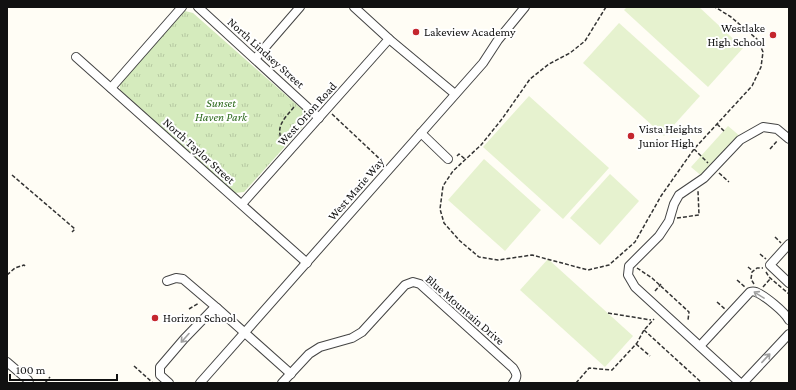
<svg xmlns="http://www.w3.org/2000/svg" width="796" height="390" viewBox="0 0 796 390" font-family="'Crimson Pro',serif">
<style>
.grass{fill:url(#grass-tufts)}
.pitch{fill:#e6f2cf}
.lines{fill:none;stroke-linecap:round;stroke-linejoin:round}
.minor-casing{stroke:#444;stroke-width:10}
.path{stroke:#333;stroke-width:1.5;stroke-dasharray:4 2;stroke-linecap:butt}
.minor{stroke:#fff;stroke-width:8}
.oneway{stroke:#a0a0a0}
.poi-dot{fill:#c4262e;stroke:#fff;stroke-width:1.5}
.labels{text-anchor:middle;dominant-baseline:central;stroke-width:4;stroke-linejoin:round;paint-order:stroke}
.poi-label{font-size:12px;fill:#111;stroke:#fff;text-anchor:start}
.street-label{font-size:12px;fill:#111;stroke:#fff}
.park-label{font-size:12px;font-style:italic;fill:#2f6b1f;stroke:#fff}
</style>
<defs>
<pattern id="grass-tufts" width="24" height="20" patternUnits="userSpaceOnUse"><rect width="24" height="20" fill="#d5ebbd"/><path d="M3 7l-1-3M5 7V3M7 7l1-3M15 17l-1-3M17 17v-4M19 17l1-3" fill="none" stroke="#b6c8a1"/></pattern>
</defs>
<rect width="100%" height="100%" fill="#fffdf5"/>
<!-- grass -->
<polygon class="grass" points="185,11 193,13 305,112 308,120 307,122 244,192 235,193 231,191 120,90 120,83"/>
<!-- pitch -->
<g class="pitch">
<polygon points="627,7 699,7 743,48 708,87 624,10"/>
<polygon points="619,23 700,96 664,136 583,63"/>
<polygon points="529,96 609,168 563,219 483,147"/>
<polygon points="728,126 741,137 704,178 691,167"/>
<polygon points="484,159 541,210 505,251 448,200"/>
<polygon points="610,174 639,201 600,245 570,218"/>
<polygon points="548,259 633,336 605,367 520,290"/>
</g>
<g class="lines">
<defs>
<g id="minor">
<polyline points="198,7 319,118"/>
<polyline points="354,7 389,39 455,94"/>
<polyline points="76,57 307,263"/>
<polyline points="255,59 300,7"/>
<polyline points="111,88 182,7"/>
<polyline points="421,133 448,159"/>
<polyline points="242,204 389,39"/>
<polyline points="789,244 770,265 789,283"/>
<polyline points="167,281 176,278 183,279 217,308"/>
<path d="M700,346L750,292C753,291 753,291 756,292C765,296 784,311 789,320"/>
<polyline points="7,362 28,380 29,383"/>
<polyline points="169,383 160,375 160,367 184,339 212,310 217,308 291,374"/>
<polyline points="200,383 483,63 498,40 525,7"/>
<path d="M282,383L309,354L320,347L352,338L362,332L405,285L413,282L420,284L513,368C517,374 518,377 513,383"/>
<polyline points="740,383 635,287 628,275 629,266 659,236 669,221 674,204 679,195 704,178 740,140 763,127 777,129 789,139"/>
<polyline points="743,383 789,334"/>
</g>
</defs>
<!-- minor casing -->
<use href="#minor" class="minor-casing"/>
<!-- path -->
<g class="path">
<polyline points="606,7 585,41 570,53 549,64 530,79 502,119 481,145 453,171 443,186 440,209 444,223 460,241 479,257 498,260 532,255 588,270 609,265 635,242 661,196 694,149 752,86 761,67 763,52 758,40 731,17 715,7"/>
<polyline points="332,114 383,162"/>
<polyline points="717,124 724,131"/>
<path d="M283,142C274,127 285,118 294,107"/>
<polyline points="694,149 708,163"/>
<polyline points="770,149 778,140"/>
<polyline points="457,156 459,154 465,159"/>
<polyline points="719,173 729,182"/>
<polyline points="12,175 75,229 72,232"/>
<polyline points="677,218 699,215 698,191"/>
<polyline points="775,237 781,243"/>
<polyline points="760,254 766,259"/>
<polyline points="748,267 753,271"/>
<polyline points="637,268 652,278 689,312 688,320"/>
<polyline points="766,272 769,277 789,294"/>
<polyline points="7,275 15,268 24,265 25,266"/>
<polyline points="737,280 745,287"/>
<polyline points="754,284 751,279 752,272 757,268 763,268"/>
<polyline points="763,287 770,279"/>
<polyline points="655,291 661,284"/>
<polyline points="717,302 725,309"/>
<polyline points="189,309 199,303"/>
<polyline points="608,313 651,320"/>
<polyline points="644,330 702,383"/>
<polyline points="636,344 650,356"/>
<polyline points="134,366 153,383"/>
<polyline points="45,383 50,377"/>
<polyline points="576,383 589,368 612,370 637,343 644,330 654,319"/>
</g>
<!-- minor -->
<use href="#minor" class="minor"/>
</g>
<!-- one-way arrows -->
<defs><path id="oneway-shaft" d="M-6 0H5M1.5-3L5.5 0L1.5 3" fill="none" stroke-width="1.6" stroke-linecap="round" stroke-linejoin="round"/></defs>
<g class="oneway">
<use href="#oneway-shaft" transform="translate(759 295) rotate(-148)"/>
<use href="#oneway-shaft" transform="translate(185 338) rotate(132)"/>
<use href="#oneway-shaft" transform="translate(766 358) rotate(-47)"/>
</g>
<!-- markers -->
<g class="poi-dot">
<circle cx="416" cy="32" r="4"/>
<circle cx="773" cy="35" r="4"/>
<circle cx="631" cy="136" r="4"/>
<circle cx="155" cy="318" r="4"/>
</g>
<g class="labels">
<!-- poi labels -->
<g class="poi-label">
<text x="765" y="28" text-anchor="end">Westlake<tspan x="765" dy="14">High School</tspan></text>
<text x="424" y="32">Lakeview Academy</text>
<text x="639" y="129">Vista Heights<tspan x="639" dy="14">Junior High</tspan></text>
<text x="163" y="318">Horizon School</text>
</g>
<!-- street labels -->
<g class="street-label">
<text transform="translate(266 53) rotate(42)">North Lindsey Street</text>
<text transform="translate(307 114) rotate(-48)">West Orion Road</text>
<text transform="translate(199 151) rotate(42)">North Taylor Street</text>
<text transform="translate(356 189) rotate(-49)">West Marie Way</text>
<text transform="translate(465 310) rotate(41)">Blue Mountain Drive</text>
</g>
<!-- park labels -->
<g class="park-label">
<text x="221" y="103">Sunset<tspan x="221" dy="14">Haven Park</tspan></text>
</g>
</g>
<!-- border -->
<rect width="796" height="390" fill="none" stroke="#111111" stroke-width="16"/>
<!-- scale -->
<path d="M10 374v6h107v-6" fill="none" stroke="#111111" stroke-width="2"/>
<text x="16" y="374" font-size="12" fill="#111111" stroke="#ffffff" stroke-width="3" paint-order="stroke">100 m</text>
</svg>
